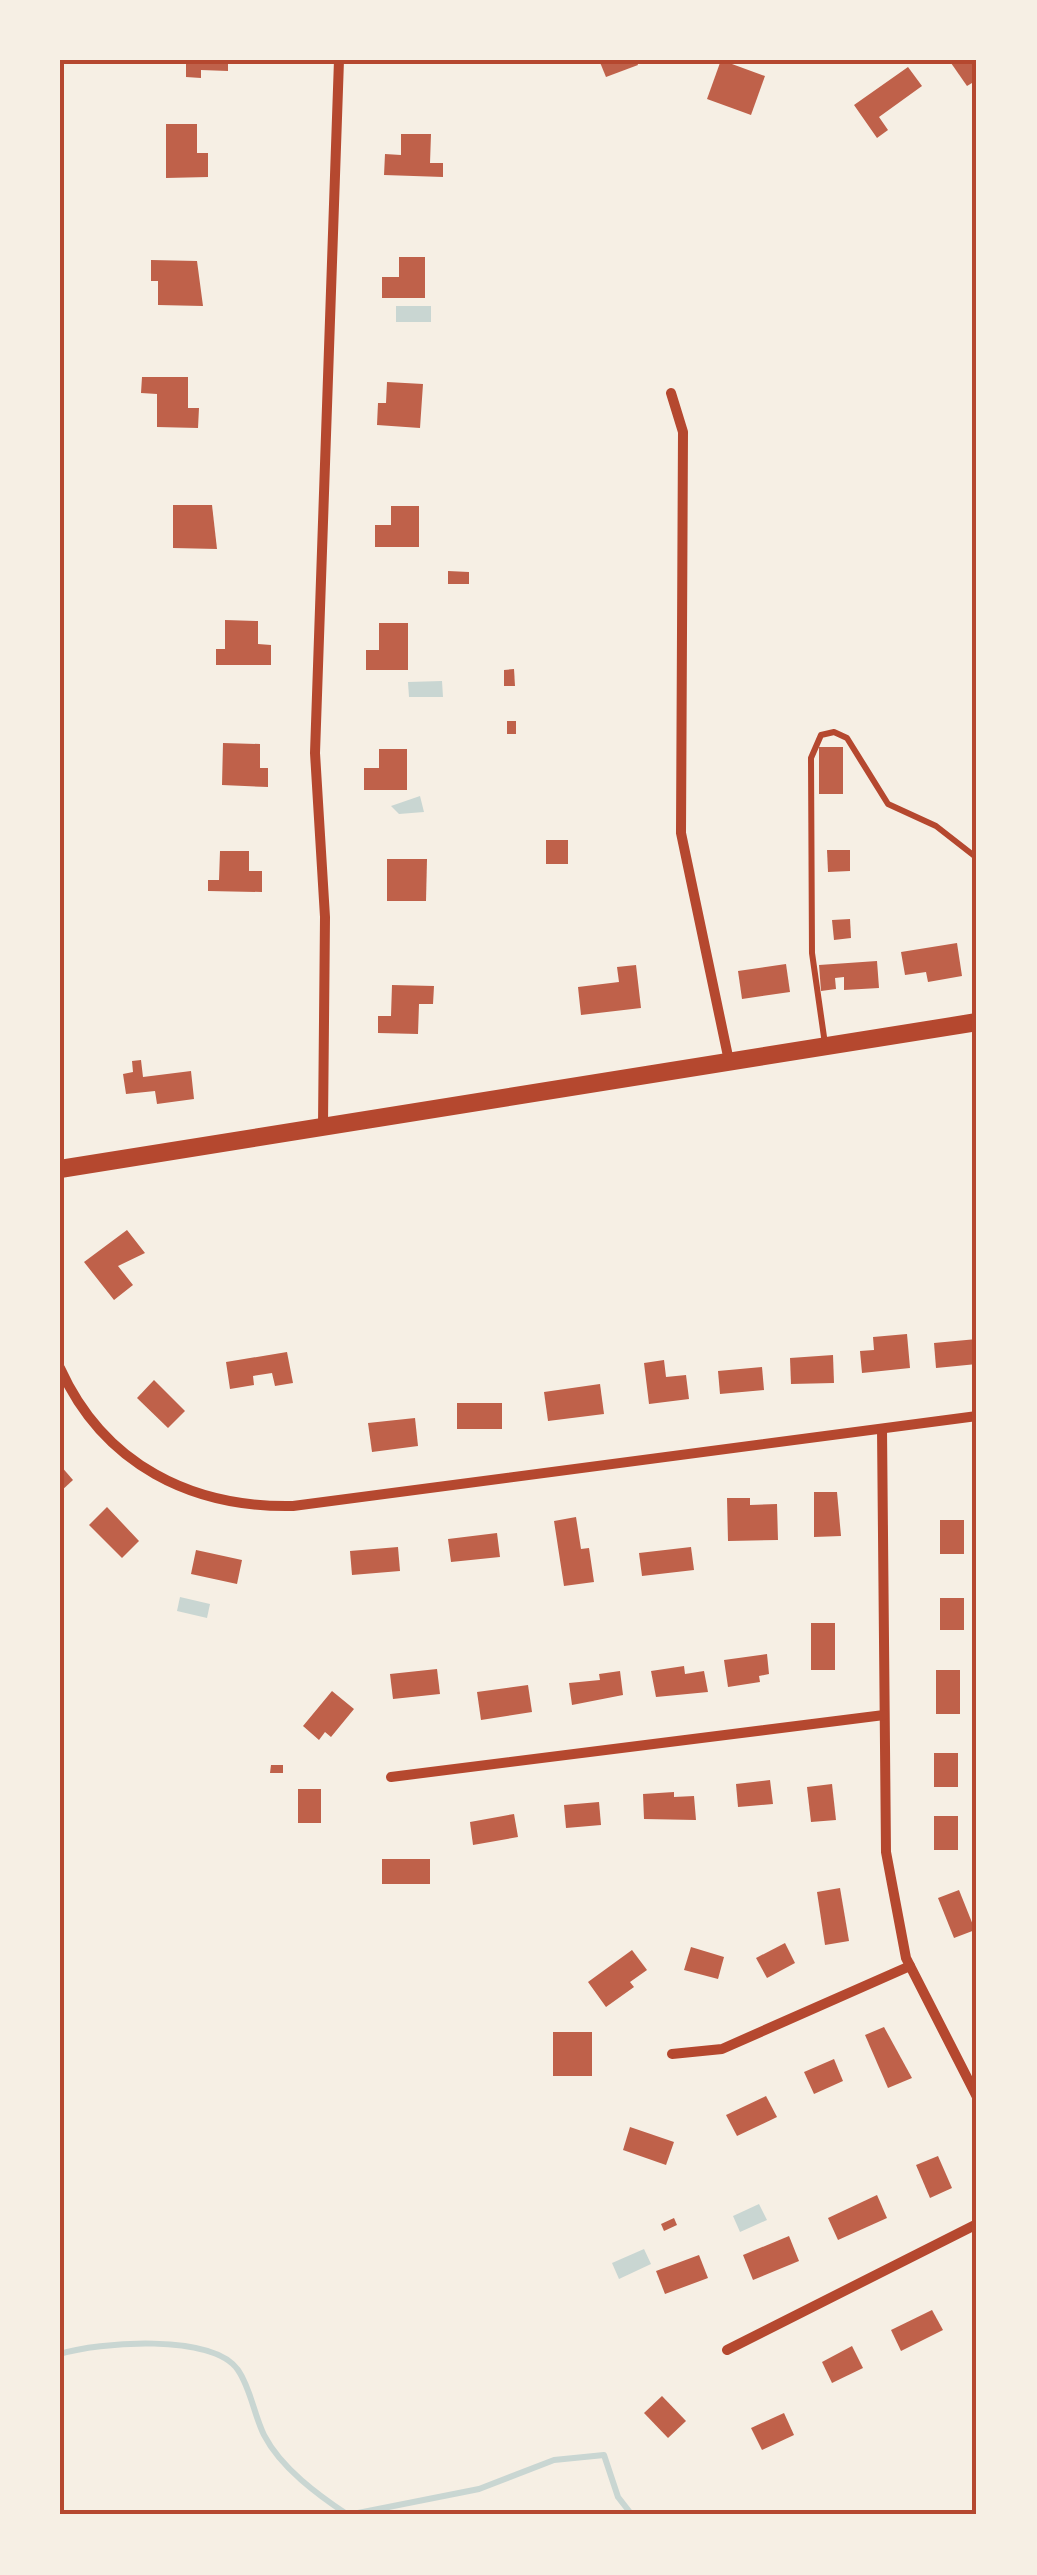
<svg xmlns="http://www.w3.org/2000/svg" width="1037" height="2575" viewBox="0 0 1037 2575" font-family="'Source Sans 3',sans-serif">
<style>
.water{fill:#c9d6d2}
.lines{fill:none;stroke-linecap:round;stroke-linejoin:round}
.stream{stroke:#c9d6d2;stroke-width:6}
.building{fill:#bf614a}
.service{stroke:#b5482f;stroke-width:6}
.minor{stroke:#b5482f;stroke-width:10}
.secondary{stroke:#b5482f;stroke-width:18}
.neatline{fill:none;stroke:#b5482f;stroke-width:4}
</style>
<rect width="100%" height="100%" fill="#f6efe4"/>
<!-- water -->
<g class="water">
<rect x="396" y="306" width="35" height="16"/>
<polygon points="442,681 443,697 409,697 408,682"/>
<polygon points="420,796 424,812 399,814 391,806"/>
<polygon points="180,1597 210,1604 207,1618 177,1611"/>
<polygon points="759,2204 767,2220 740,2232 733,2216"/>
<polygon points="644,2249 651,2264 619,2279 612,2263"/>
</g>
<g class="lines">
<!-- stream -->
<path class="stream" d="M60,2354C98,2342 213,2333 238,2370C251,2389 254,2415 264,2435C281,2468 318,2495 348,2515L479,2489L554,2460L604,2455L618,2497L632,2515"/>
</g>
<!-- building -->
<g class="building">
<polygon points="186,60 228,60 228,71 201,70 201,78 186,77"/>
<polygon points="599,60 636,60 638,65 606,77"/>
<polygon points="721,60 765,76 751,115 707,99"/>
<polygon points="956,60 977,60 977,80 967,86 951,63"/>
<polygon points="908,67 922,86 879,117 888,130 877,138 854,105"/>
<polygon points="166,124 197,124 197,153 208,153 208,177 166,178"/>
<polygon points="401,134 431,134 430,163 443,163 443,177 384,175 385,154 401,155"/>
<polygon points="399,257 425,257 425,298 382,298 382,277 399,277"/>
<polygon points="151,260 197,261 203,306 158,305 158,281 151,281"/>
<polygon points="142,377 188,377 188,408 199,408 198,428 157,427 157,394 141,393"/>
<polygon points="387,382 423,384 420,428 377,425 378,403 386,403"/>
<polygon points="173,505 212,505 217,549 173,548"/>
<polygon points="391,506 419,506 419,547 375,547 375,525 391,525"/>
<polygon points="448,571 469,572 469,584 448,584"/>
<polygon points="225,620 258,621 258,644 271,645 271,665 216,665 216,649 225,649"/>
<polygon points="379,623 408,623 408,670 366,670 366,650 379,650"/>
<polygon points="514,669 515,686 504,686 504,670"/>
<rect x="507" y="721" width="9" height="13"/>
<polygon points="223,743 260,744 260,768 268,768 268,787 222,785"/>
<rect x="819" y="747" width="24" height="47"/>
<polygon points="379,749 407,749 407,790 364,790 364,768 379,768"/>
<rect x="546" y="840" width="22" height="24"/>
<polygon points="827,850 850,850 850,871 828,872"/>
<polygon points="220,851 249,851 249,871 262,871 262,892 208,891 208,880 219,880"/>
<polygon points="387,859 427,859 426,901 387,901"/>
<polygon points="850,919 851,938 834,940 832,920"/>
<polygon points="957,943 962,976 928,982 926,972 905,975 901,952"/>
<polygon points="877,961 879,988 844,990 844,977 835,978 836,989 821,991 819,965"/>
<polygon points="786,964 790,992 742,999 738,971"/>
<polygon points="636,965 641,1008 581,1015 578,987 619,982 617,967"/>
<polygon points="392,985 434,986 433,1004 419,1004 418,1034 378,1033 378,1016 391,1016"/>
<polygon points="141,1060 143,1077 191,1071 194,1099 157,1104 155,1091 126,1094 123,1074 133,1072 132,1061"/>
<polygon points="127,1230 145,1253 118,1266 133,1285 114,1300 84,1262"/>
<polygon points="907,1334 910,1368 862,1373 860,1351 874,1350 873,1337"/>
<polygon points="977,1339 977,1364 936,1368 934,1343"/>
<polygon points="287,1352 293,1383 275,1386 272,1373 253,1376 254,1385 230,1389 226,1362"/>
<polygon points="833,1355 834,1383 791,1384 790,1358"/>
<polygon points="664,1360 666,1377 686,1375 689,1399 649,1404 644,1363"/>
<polygon points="762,1367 764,1390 720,1394 718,1371"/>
<polygon points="154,1380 185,1411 168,1428 137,1398"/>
<polygon points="600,1384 604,1414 548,1421 544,1392"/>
<rect x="457" y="1403" width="45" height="26"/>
<polygon points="415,1418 418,1446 372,1452 368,1423"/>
<polygon points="60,1465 73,1480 60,1492"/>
<polygon points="814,1492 837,1492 841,1536 814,1537"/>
<polygon points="727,1498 750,1498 750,1505 777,1504 778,1540 728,1541"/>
<polygon points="107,1507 139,1541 122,1558 89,1525"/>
<polygon points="576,1517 581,1549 589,1548 594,1582 564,1586 554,1521"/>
<rect x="940" y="1520" width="24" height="34"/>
<polygon points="497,1533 500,1557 451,1562 448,1539"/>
<polygon points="398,1547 400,1571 352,1575 350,1551"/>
<polygon points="691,1547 694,1570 642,1576 639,1553"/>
<polygon points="196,1550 242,1560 237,1584 191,1574"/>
<rect x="940" y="1598" width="24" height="32"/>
<rect x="811" y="1623" width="24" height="47"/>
<polygon points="767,1654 769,1674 759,1676 760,1682 728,1687 724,1660"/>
<polygon points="684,1666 685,1674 704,1671 708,1692 656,1697 651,1671"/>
<polygon points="437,1669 440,1694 393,1699 390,1674"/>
<rect x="936" y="1670" width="24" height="44"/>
<polygon points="620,1671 623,1695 572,1705 569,1683 600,1680 599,1674"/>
<polygon points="528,1685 532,1712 481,1720 477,1692"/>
<polygon points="332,1691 354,1709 331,1737 325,1732 319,1740 303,1726"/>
<rect x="934" y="1753" width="24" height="34"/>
<polygon points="271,1765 283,1765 283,1773 270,1773"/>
<polygon points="770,1780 773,1804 738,1807 736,1784"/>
<polygon points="832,1784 836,1820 811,1822 807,1787"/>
<rect x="298" y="1789" width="23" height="34"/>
<polygon points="674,1792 674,1797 694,1796 696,1820 644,1819 643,1794"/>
<polygon points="599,1802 601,1825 566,1828 564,1805"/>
<polygon points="514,1814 518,1837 473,1845 470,1822"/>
<rect x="934" y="1816" width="24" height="34"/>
<rect x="382" y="1859" width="48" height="25"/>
<polygon points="840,1888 849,1941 825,1945 817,1892"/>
<polygon points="959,1890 975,1930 954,1938 938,1898"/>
<polygon points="785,1943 795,1963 767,1978 756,1958"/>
<polygon points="691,1947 724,1957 718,1979 684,1970"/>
<polygon points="632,1950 647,1970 630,1982 634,1987 606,2007 588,1982"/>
<polygon points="884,2027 912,2078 888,2088 865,2035"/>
<rect x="553" y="2032" width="39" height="44"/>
<polygon points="834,2059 843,2081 814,2094 804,2072"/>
<polygon points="766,2096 777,2117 737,2136 726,2115"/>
<polygon points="630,2127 674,2142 666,2165 623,2150"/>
<polygon points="938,2156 952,2188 930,2198 916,2165"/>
<polygon points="877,2195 887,2218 838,2240 828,2218"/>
<polygon points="674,2218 677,2225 664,2231 661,2224"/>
<polygon points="789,2236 799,2261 753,2280 743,2255"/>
<polygon points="699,2255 708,2278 665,2294 656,2271"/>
<polygon points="932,2310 943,2330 901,2351 891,2330"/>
<polygon points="852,2346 863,2368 832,2383 822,2362"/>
<polygon points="662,2396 686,2421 668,2438 644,2413"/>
<polygon points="784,2413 794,2435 762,2450 751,2428"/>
</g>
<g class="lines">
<!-- service -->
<polyline class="service" points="825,1044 812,953 811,758 821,735 834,732 847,738 888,804 936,826 977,858"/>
<!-- minor -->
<g class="minor">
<polyline points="671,393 683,432 681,833 729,1061"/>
<polyline points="323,1125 325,917 315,753 339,60"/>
<path d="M60,1368C104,1465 192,1508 293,1506L977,1416"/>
<polyline points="882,1429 886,1852 906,1958 977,2097"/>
<polyline points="391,1777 884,1715"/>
<polyline points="672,2054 722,2049 910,1966"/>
<polyline points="727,2350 977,2224"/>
</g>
<!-- secondary -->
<polyline class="secondary" points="60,1169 977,1022"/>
</g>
<!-- border -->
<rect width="1037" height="2575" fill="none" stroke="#f6efe4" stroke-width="125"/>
<rect x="62" y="62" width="912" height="2450" class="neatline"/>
</svg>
